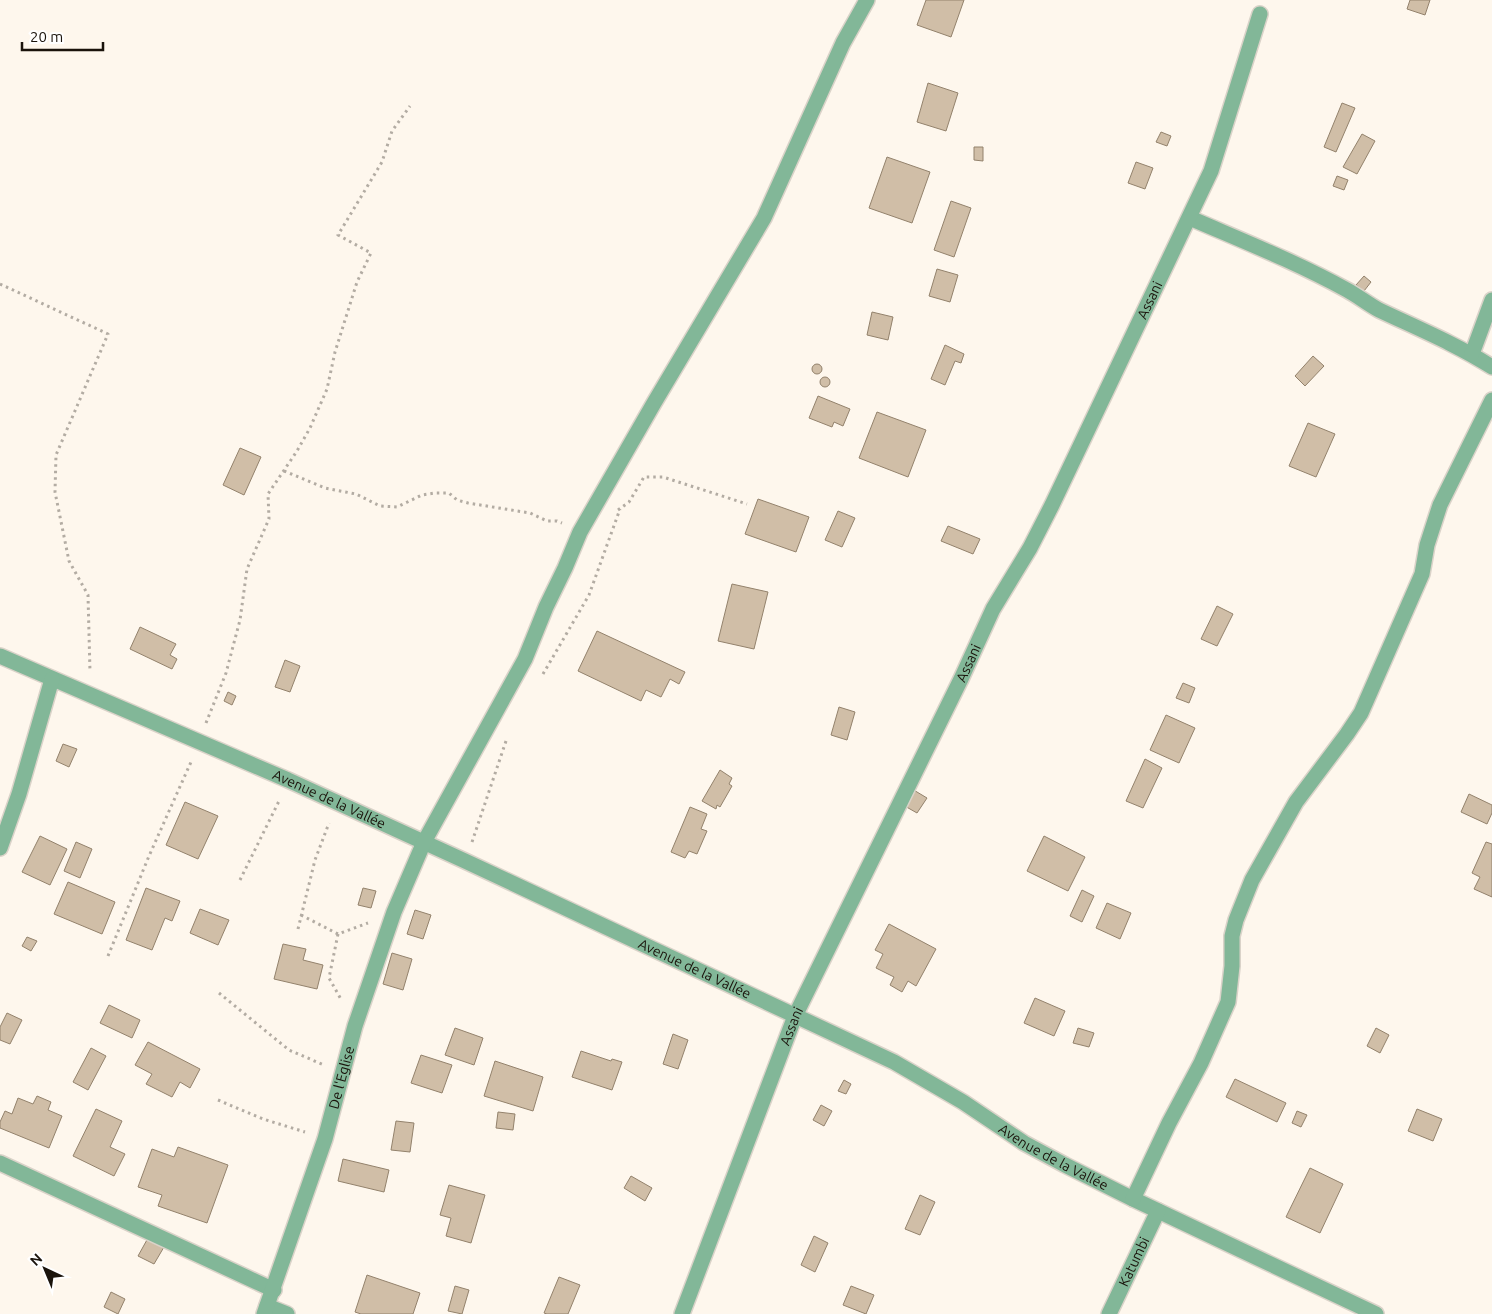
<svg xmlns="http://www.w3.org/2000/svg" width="1492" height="1314" viewBox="0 0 1492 1314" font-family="Ubuntu,sans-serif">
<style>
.building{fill:#d0bea7;stroke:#93826c}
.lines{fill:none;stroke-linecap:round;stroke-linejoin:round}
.minor-casing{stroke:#dad3c9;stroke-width:18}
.path{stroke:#b3aca3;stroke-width:3;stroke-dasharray:2.5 4;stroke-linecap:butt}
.minor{stroke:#82b798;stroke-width:15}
.labels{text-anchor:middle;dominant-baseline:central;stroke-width:5;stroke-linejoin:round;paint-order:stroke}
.street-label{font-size:14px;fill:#1a130b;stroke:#fff}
</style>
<rect width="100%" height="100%" fill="#fef7ed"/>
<!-- building -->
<g class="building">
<polygon points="926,0 964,0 951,37 917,25"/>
<polygon points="1410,0 1430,0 1425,15 1407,9"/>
<polygon points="928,83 958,93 946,131 917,122"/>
<polygon points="1342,103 1355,108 1336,152 1324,147"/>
<polygon points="1161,132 1171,136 1167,146 1156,142"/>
<polygon points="1362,134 1375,141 1357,174 1343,167"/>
<polygon points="974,147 983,147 983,161 974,160"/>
<polygon points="887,157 930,172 912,223 869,208"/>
<polygon points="1136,162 1153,168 1145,189 1128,183"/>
<polygon points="1337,176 1348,180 1344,190 1333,186"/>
<polygon points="951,201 971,208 954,257 934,250"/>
<polygon points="937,269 958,275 950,302 929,296"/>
<polygon points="1364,276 1371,282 1364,291 1356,285"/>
<polygon points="872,312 893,317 888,340 867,335"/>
<polygon points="945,345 964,354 961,363 955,361 945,385 931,379"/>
<polygon points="1313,356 1324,366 1305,386 1295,376"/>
<circle cx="817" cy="369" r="5"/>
<circle cx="825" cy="382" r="5"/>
<polygon points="818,396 850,409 843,426 834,422 832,427 809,418"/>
<polygon points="877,412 926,430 908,477 859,458"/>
<polygon points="1308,423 1335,434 1316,477 1289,466"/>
<polygon points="240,448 261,457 244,495 223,485"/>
<polygon points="758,499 809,517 796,552 745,534"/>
<polygon points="838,511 855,518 842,547 825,540"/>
<polygon points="948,526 980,539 973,554 941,541"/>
<polygon points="732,584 768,592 754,649 718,641"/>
<polygon points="1217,606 1233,614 1217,646 1201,639"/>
<polygon points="140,627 176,644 170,655 177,659 172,669 130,649"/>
<polygon points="597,631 685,672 679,684 670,679 661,697 646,690 641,701 578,671"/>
<polygon points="285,660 300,666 290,692 275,687"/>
<polygon points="1183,683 1195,688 1189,703 1176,698"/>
<polygon points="228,692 236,696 232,705 224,701"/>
<polygon points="839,707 855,712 847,740 831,735"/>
<polygon points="1166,715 1195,728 1179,763 1150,750"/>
<polygon points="63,744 77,749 69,767 56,761"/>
<polygon points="1145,759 1162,768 1143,808 1126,801"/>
<polygon points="720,770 732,778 729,784 732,786 720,807 717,805 716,809 702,801"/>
<polygon points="912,789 927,798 917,813 903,805"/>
<polygon points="1469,794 1492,805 1492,813 1487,824 1461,812"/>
<polygon points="185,802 218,816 198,859 166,845"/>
<polygon points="690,807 707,814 701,829 707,831 697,854 689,851 685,858 671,852"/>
<polygon points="40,836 67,849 50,885 22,872"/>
<polygon points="1044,836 1085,857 1068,891 1027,871"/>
<polygon points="76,842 92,849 80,878 64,871"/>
<polygon points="1486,842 1492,844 1492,897 1474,889 1480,877 1472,873"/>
<polygon points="68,882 115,902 102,934 54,914"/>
<polygon points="146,888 180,901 172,921 165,918 152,950 126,940"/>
<polygon points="363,888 376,891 371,908 358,905"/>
<polygon points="1082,890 1094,896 1082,922 1070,916"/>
<polygon points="1107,903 1131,913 1120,939 1096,928"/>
<polygon points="200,909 229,920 218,945 190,933"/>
<polygon points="415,910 431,915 423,939 407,934"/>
<polygon points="889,924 936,949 916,986 908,981 902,992 890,985 894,977 876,968 883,954 875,950"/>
<polygon points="27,937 37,941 31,951 22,946"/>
<polygon points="283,944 306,949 303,960 323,965 317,989 274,979"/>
<polygon points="392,953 412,959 403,990 383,984"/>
<polygon points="1035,998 1065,1011 1054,1036 1024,1023"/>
<polygon points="109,1005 140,1020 132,1038 100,1023"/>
<polygon points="7,1013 22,1020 10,1044 0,1040 0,1027"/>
<polygon points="455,1028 483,1038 474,1065 445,1055"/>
<polygon points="1078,1028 1094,1033 1089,1047 1073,1043"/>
<polygon points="1376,1028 1389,1035 1380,1053 1367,1046"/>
<polygon points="673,1034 688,1040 678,1069 663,1064"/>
<polygon points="148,1042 200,1069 190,1088 180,1082 172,1097 146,1084 152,1074 135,1065"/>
<polygon points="91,1048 106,1056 88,1090 73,1082"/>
<polygon points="581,1051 611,1061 612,1059 622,1062 612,1090 572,1077"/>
<polygon points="421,1055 452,1065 442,1093 411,1083"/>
<polygon points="495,1061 543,1077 533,1111 484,1096"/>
<polygon points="1235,1079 1286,1103 1277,1122 1226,1097"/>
<polygon points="844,1080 851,1084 846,1094 838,1091"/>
<polygon points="37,1096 51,1102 48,1110 62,1116 49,1148 0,1128 0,1122 5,1111 12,1114 18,1098 33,1104"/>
<polygon points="821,1105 832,1111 824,1126 813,1120"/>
<polygon points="96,1109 122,1121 110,1147 125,1154 114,1176 73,1156"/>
<polygon points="1417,1109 1442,1119 1433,1141 1408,1131"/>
<polygon points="1297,1111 1307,1115 1301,1127 1292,1123"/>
<polygon points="498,1112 515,1114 513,1130 496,1128"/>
<polygon points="396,1121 414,1123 410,1152 391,1150"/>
<polygon points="178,1147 228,1165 207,1223 158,1206 162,1195 138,1187 152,1149 174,1157"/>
<polygon points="343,1159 389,1170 384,1192 338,1181"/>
<polygon points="1310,1168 1343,1184 1320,1233 1286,1217"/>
<polygon points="631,1176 652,1188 645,1201 624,1188"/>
<polygon points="449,1185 485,1195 471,1243 446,1236 451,1218 440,1215"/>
<polygon points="920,1195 935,1202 920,1235 905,1229"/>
<polygon points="814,1236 828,1243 815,1272 801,1265"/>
<polygon points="148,1238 164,1247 154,1264 138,1256"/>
<polygon points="367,1275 420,1293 413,1314 361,1314 355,1312"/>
<polygon points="559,1277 580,1285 568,1314 547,1314 544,1313"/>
<polygon points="455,1286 469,1290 462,1314 448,1311"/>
<polygon points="851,1286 874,1295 866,1314 843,1305"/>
<polygon points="111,1292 125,1299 118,1314 104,1307"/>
</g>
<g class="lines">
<defs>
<g id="minor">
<path d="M1190,218C1243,241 1296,262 1347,290C1358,296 1368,304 1379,310C1417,328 1456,344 1492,367"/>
<polyline points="1472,354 1492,300"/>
<path id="s1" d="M0,656L288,780L465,861L894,1062L963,1102L1024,1143L1065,1165L1133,1199L1376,1314"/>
<polyline points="0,848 19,794 52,679"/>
<polyline points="0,1163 274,1290"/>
<polyline points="1133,1199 1169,1123 1201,1063 1228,1002 1232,966 1232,936 1236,920 1252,880 1296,802 1347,734 1361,713 1422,574 1427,545 1440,505 1492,400"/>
<polyline points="267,1306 287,1314"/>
<path id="s2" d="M264,1314L325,1139L355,1026L394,912L424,842L525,659L546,607L565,568L580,532L654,403L764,218L843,43L867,0"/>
<path id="s3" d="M682,1314L795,1016L961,679L993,609L1030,548L1052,505L1211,171L1260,14"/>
<path id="s4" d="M1109,1314L1158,1211"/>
</g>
</defs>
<!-- minor casing -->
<use href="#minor" class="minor-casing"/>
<!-- path -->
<g class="path">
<polyline points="0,284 108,334 56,455 55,492 69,561 88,595 90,672"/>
<polyline points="284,471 325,488 356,494 380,506 397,507 422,495 435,493 449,493 457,500 468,503 530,513 547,521 557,521 562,523"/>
<polyline points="618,510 629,502 644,477 663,477 747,504"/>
<polyline points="543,674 589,595 620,509"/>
<polyline points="206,723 226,673 240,620 247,569 269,519 268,494 297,451 310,428 327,389 335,352 357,282 371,253 338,235 382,162 392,131 410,106"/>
<polyline points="472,842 506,741"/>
<polyline points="240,880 280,799"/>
<polyline points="301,915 338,934 368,923"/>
<polyline points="298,929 315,860 329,823"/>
<polyline points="338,934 329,978 342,1001"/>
<polyline points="108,956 149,856 191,762"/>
<polyline points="219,993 289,1050 324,1065"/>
<polyline points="218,1100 263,1119 305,1132"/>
</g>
<!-- minor -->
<use href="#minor" class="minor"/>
</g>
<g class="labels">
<!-- street labels -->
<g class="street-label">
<text stroke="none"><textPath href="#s3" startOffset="1118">Assani</textPath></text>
<text stroke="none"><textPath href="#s3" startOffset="712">Assani</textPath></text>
<text stroke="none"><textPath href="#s1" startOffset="359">Avenue de la Vallée</textPath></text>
<text stroke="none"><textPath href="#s1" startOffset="762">Avenue de la Vallée</textPath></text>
<text stroke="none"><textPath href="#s3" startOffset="308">Assani</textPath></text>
<text stroke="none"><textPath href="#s2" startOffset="249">De l'Eglise</textPath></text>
<text stroke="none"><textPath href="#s1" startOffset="1168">Avenue de la Vallée</textPath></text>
<text stroke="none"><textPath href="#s4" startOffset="58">Katumbi</textPath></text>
</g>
</g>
<!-- north arrow -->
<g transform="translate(45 1269) rotate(316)" stroke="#ffffff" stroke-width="4" paint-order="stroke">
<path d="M0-4L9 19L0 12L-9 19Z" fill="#1a130b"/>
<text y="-8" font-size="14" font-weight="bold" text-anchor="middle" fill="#1a130b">N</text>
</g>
<!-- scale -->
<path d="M22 42v8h81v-8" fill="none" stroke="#1a130b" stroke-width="2.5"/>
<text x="30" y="42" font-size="15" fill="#1a130b" stroke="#ffffff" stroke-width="4" paint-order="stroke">20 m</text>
</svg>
